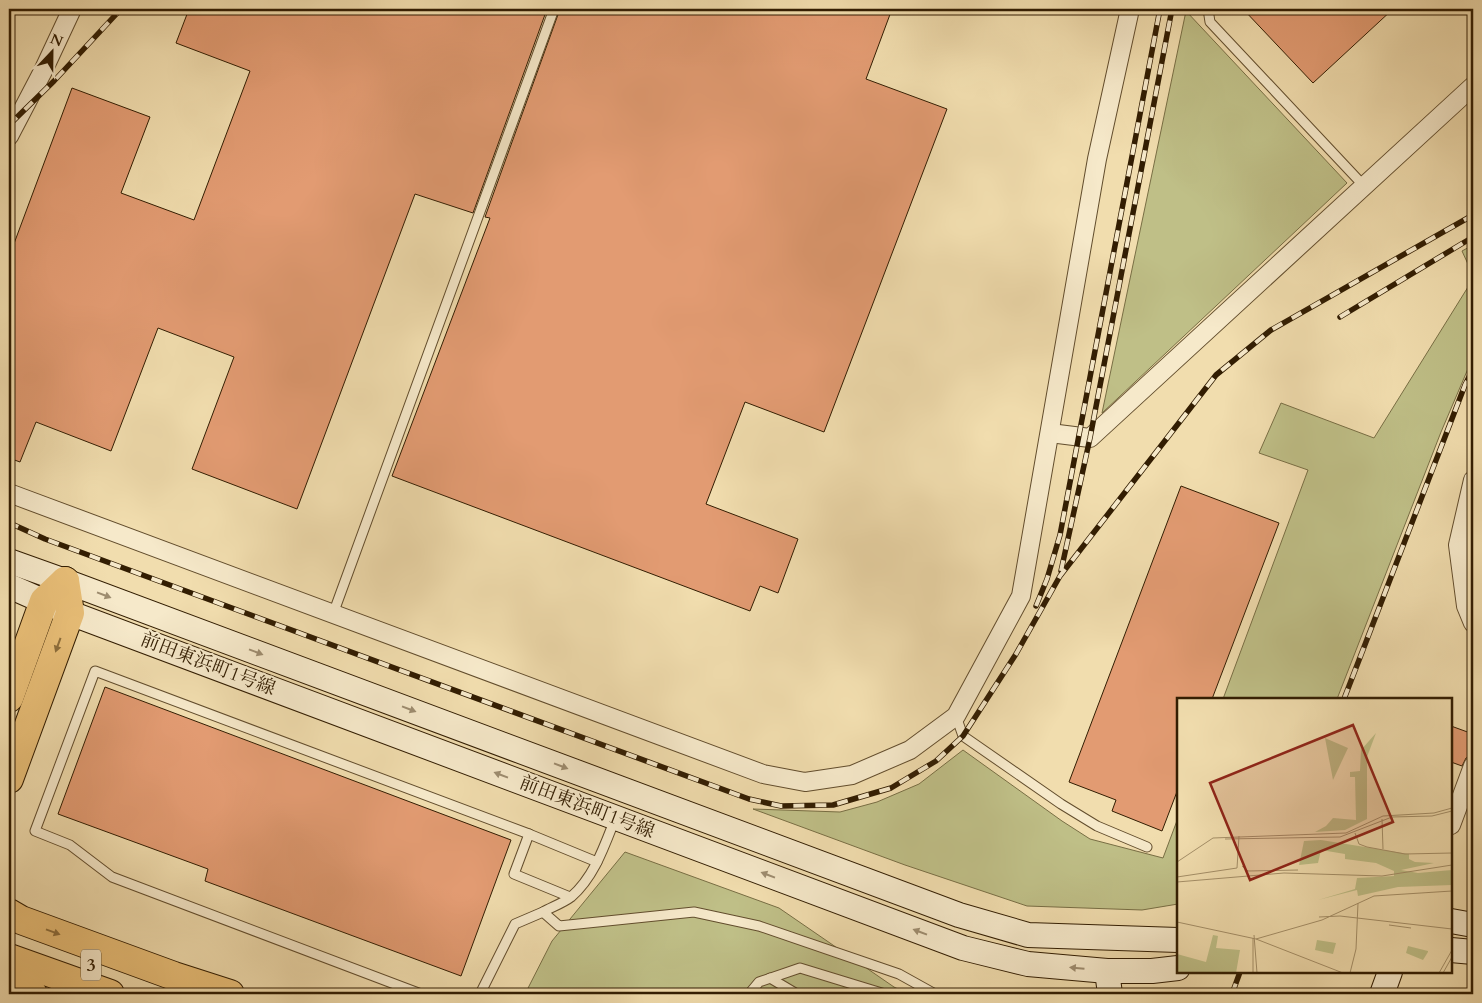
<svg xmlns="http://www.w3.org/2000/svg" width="1482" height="1003" viewBox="0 0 1482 1003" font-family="Cardo,'Noto Serif JP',serif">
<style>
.green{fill:#bfbf87;stroke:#786e44}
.building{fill:#e29b72;stroke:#321d02}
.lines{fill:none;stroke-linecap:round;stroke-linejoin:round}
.lane-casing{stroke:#624d2d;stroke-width:11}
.street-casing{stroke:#624d2d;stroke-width:20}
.secondary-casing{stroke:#321d02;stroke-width:26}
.highway-casing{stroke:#321d02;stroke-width:30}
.lane{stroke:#f6e9ca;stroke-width:9}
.street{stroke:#f6e9ca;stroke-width:18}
.secondary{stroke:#f6e9ca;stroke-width:24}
.highway{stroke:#e8be77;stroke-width:28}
.rail-casing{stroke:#321d02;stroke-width:5.5}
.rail{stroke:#f6e9ca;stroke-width:4;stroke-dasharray:11;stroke-linecap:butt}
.oneway{fill:#9e8d70}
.oneway2{fill:#8d6e3c}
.labels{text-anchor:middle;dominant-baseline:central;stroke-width:4;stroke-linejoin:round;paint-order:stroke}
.shield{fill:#f6e9ca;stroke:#6d5a3e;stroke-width:1}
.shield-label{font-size:18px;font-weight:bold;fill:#321d02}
.street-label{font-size:19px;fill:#321d02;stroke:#f6e9ca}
.inset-road{fill:none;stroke:#a59069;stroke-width:1}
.view{fill:#8f2418;fill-opacity:0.15;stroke:#8f2418;stroke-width:2.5}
.inset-edge{fill:none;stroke:#321d02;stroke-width:2.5}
</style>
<rect width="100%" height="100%" fill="#f1ddae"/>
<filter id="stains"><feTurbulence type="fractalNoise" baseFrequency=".004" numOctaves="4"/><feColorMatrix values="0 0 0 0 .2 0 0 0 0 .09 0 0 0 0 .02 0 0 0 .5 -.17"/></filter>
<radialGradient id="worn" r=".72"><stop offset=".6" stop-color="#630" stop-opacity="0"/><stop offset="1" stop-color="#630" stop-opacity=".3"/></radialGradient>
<!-- green -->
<g class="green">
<polygon points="1186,11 1347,183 1102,413"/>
<polygon points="1473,245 1473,275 1462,251"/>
<polygon points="1473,279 1473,357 1441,432 1337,699 1223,699 1308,470 1259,453 1281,403 1374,438"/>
<polygon points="963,750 1062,821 1090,839 1163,858 1178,818 1178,904 1142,910 1027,906 905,865 753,809 840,812 877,802 919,784"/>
<polygon points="625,852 779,908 894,987 908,994 525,994 552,941"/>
</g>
<!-- building -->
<g class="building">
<polygon points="189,9 547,9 473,213 415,194 297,509 192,469 234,357 158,328 111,451 36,422 20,462 9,458 9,257 72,88 150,117 121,193 194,220 250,71 176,43"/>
<polygon points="560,9 892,9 866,79 947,109 824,432 745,402 706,504 798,539 778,593 760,586 750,611 392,476 490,218 485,217"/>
<polygon points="1243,9 1393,9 1313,83"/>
<polygon points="1181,486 1279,523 1212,699 1178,699 1178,789 1162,831 1112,811 1116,800 1069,782"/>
<polygon points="105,687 511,840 461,976 205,881 208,869 58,814"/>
<polygon points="1451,726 1473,734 1473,756 1466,758 1462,766 1451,762"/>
</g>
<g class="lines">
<defs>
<g id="lane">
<polyline points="1208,9 1210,22 1364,186"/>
<polyline points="1458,545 1473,545"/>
<polyline points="333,614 554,9"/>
<polyline points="956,716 963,736 1061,804 1097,826 1147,847"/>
<path d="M615,819C604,847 594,877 571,897C563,903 552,907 543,912L559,926L694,912L759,926L899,974L935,994"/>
<polyline points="570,897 514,874 529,834 597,862"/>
<polyline points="770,978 797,994"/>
<polyline points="421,994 112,877 70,845 35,831 95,671 529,834"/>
<polyline points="480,994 515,924 543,912"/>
<polyline points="749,994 759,982 800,968 885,994"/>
</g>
<g id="street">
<polyline points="9,136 43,71 72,9"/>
<polyline points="1050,433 1090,438 1473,86"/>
<polyline points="1473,480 1458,545 1466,606 1473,623"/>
<polyline points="9,493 763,774 805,782 852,775 910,750 956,716 1021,596 1097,159 1130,9"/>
<polyline points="1451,825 1473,766"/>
</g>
<g id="secondary">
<polyline points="9,561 65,581 959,915 1028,935 1178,940"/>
<polyline points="9,586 70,613 963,948 1028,964 1107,971 1152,971 1178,968"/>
<polyline points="1451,921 1473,925"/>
<polyline points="1451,950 1473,952"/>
<polyline points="1107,971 1110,994"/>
<polyline points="1382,994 1390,972"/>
</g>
<g id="highway">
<polyline points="9,698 44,601 65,581"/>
<polyline points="9,779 70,613 65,581"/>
<polyline points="9,913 21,920 174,976 230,994"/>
<polyline points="9,958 110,994"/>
<polyline points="9,986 33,994"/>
</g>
</defs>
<!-- lane casing -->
<use href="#lane" class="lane-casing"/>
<!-- street casing -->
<use href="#street" class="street-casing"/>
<!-- secondary casing -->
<use href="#secondary" class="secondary-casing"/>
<!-- highway casing -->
<use href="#highway" class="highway-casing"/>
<!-- lane -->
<use href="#lane" class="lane"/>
<!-- street -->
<use href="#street" class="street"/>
<!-- secondary -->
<use href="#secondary" class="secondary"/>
<!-- highway -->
<use href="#highway" class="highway"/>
<defs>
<g id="rail">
<polyline points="9,125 54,81 121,9"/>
<polyline points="1340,317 1473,237"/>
<polyline points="9,521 14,525 45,539 749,799 781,806 833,805 891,788 936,761 963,736 1016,654 1060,576 1216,375 1271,330 1473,215"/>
<polyline points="1061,571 1090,438 1172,9"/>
<polyline points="1036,606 1047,579 1060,535 1160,9"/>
<polyline points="1344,699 1465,385 1473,369"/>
<polyline points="1232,994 1240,972"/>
</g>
</defs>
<!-- rail casing -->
<use href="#rail" class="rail-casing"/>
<!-- rail -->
<use href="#rail" class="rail"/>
</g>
<!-- one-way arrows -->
<defs><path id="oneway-solid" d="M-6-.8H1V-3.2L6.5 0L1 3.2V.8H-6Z" transform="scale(1.25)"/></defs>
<g class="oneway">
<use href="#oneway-solid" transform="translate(104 595) rotate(21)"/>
<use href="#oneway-solid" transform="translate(256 652) rotate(21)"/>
<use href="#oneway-solid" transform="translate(409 709) rotate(21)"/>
<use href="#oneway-solid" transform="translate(561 766) rotate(21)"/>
<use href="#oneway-solid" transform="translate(501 775) rotate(-159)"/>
<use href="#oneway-solid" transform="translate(768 875) rotate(-159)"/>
<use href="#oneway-solid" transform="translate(920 932) rotate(-159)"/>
<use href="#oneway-solid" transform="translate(1077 968) rotate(-175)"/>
</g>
<g class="oneway2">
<use href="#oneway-solid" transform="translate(58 645) rotate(110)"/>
<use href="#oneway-solid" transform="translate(53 932) rotate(20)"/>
</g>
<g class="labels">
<!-- shield labels -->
<rect class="shield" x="81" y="949.5" width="20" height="31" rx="4"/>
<g class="shield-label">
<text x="91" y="965">3</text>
</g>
<!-- street labels -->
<g class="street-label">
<text transform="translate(208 664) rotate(21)">前田東浜町1号線</text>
<text transform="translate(587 807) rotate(21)">前田東浜町1号線</text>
</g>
</g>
<!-- overview -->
<g transform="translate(1177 698)">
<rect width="275" height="275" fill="#f1ddae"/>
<path d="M199,35L190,59V121L168,132L138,134L149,128L156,120L179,122L178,79H173V74L183,73L184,52ZM148,40L171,50L156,82ZM144,142L232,156V161L238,164L257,165L224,172L241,175L275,172V187L221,189L181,198L180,192L141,202L178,191L180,180L217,178V173L199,165L168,161V156L144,152L141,165L122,167L127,143ZM36,237L41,238L39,250L63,252L59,275H0V256L29,264ZM140,242L159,245L156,256L138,252ZM231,248L251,253V254L246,262L229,255Z" fill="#bfbf87"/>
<path class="inset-road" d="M205,121L206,151M178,135L182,146L190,149L228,156L275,155M48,141L163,139L215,119L255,118L275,113M0,164L36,140L169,135L206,118L257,115L275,110M65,168L71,173L121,172M0,179L60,170L62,138M0,184L107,175L205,178L275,167M142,219L163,218L275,231M0,224L79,241L145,222L197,198L275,193M212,227L234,230M77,237L80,275M76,240V275M79,241L166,275M173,275L179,251L181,205M262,275L275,252M266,275L275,259"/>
<path class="view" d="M176,27L216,124L73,182L33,85Z"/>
<rect width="275" height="275" class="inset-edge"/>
</g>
<!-- margin -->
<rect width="1482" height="1003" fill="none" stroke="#f1ddae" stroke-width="30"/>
<rect x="10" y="10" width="1462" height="983" fill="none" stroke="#321d02" stroke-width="2.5"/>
<rect x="15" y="15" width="1452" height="973" fill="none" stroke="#321d02"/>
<!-- north arrow -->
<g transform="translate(52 52) rotate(22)" stroke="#f6e9ca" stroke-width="4" paint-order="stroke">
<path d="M0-4L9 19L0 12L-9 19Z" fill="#321d02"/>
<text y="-8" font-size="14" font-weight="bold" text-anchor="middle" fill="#321d02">N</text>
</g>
<rect width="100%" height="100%" filter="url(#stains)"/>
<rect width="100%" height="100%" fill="url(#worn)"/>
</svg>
